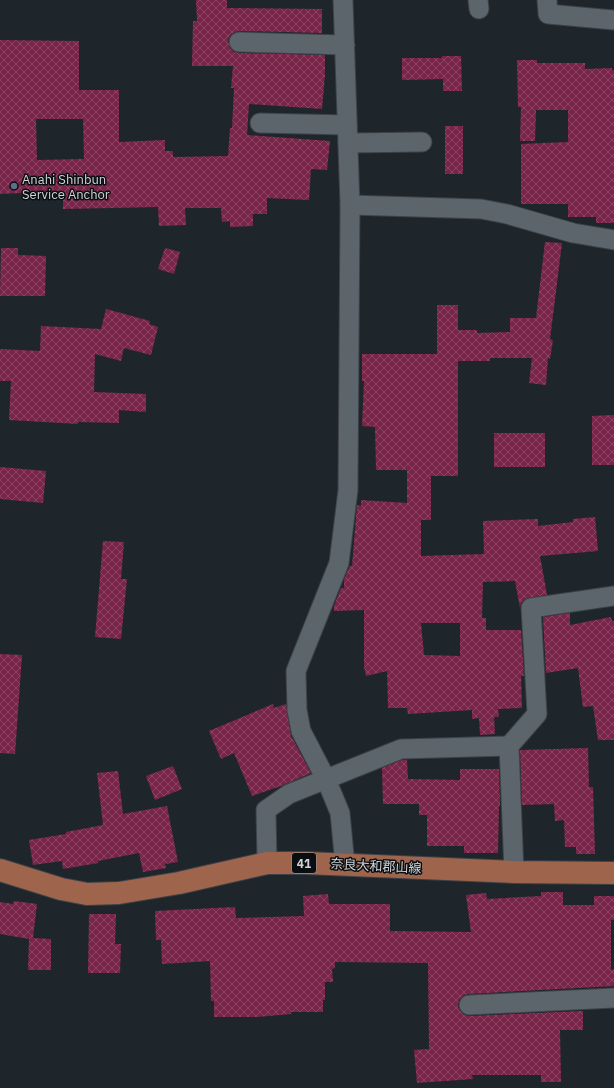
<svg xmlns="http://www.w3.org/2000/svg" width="614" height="1088" viewBox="0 0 614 1088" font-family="'IBM Plex Sans','Noto Sans JP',sans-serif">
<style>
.building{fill:url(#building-cross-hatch);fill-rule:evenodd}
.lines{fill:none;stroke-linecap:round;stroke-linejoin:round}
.street-casing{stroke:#3c4247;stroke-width:21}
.primary-casing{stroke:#3c4247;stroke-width:24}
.street{stroke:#5c646c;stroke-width:19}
.primary{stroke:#9f644c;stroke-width:22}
.service-dot{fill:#5c6f8a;stroke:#0b0e11;stroke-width:1.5}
.labels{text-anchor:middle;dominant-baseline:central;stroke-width:3;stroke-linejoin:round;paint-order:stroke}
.shield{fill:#0b0e11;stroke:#94999c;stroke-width:1}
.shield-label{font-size:12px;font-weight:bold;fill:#cfd4d8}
.poi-label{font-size:13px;fill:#cfd4d8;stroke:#0b0e11;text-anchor:start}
.street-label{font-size:13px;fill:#cfd4d8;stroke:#0b0e11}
</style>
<defs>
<pattern id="building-cross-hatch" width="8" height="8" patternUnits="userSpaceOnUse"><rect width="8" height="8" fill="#792549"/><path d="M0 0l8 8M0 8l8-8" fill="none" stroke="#8b4462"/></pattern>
</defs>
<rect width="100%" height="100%" fill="#1e262c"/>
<!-- building -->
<g class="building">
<path d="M196,0H227V8L322,9V33L239,31L233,33L229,37L228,41L230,48L234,52L239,53L325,55V75L322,109L249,104L247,135L330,141L327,170L311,169L309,200L267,198V214H253V226L230,227V221L222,222L221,208H185L186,225L159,226L158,207L63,209V191L0,194V40L79,41V90H119V142L165,140V151H173V157L228,156L230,128H232L234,88H231L233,66H192L193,21H197ZM36,119H83L84,159L37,160Z"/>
<polygon points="442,56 461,56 462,91 443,91 443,79 402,80 402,58 442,58"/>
<polygon points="517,60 537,60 537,63 585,63 585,69 612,68 612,70 614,70 614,223 596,223 596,217 568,217 568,204 521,204 521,144 568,142 568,110 536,110 535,141 520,141 521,107 518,107"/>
<rect x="445" y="126" width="18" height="48"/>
<path d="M545,242L562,243L550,339L553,340L550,359L548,358L546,385L529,383L532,358H490V361H458V476H431V520H421V556L484,554L483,521L538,519V526L573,522V519L595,517L598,551L540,556L547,595L525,599L521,603L520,608L515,581L483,582L482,618H486V630H521L524,676H521L522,708L498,709L499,717H494L495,734L480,735L479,718L472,719V710L408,714L407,708H388L387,671L366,676L364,667V610L334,611V606L341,588H344V579L350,566H352L357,505L361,506V500L407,503V470H376L375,427L362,426L364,381H362V354H437V305H458V330H477V333L510,332V318H536ZM421,623H460V656L424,655Z"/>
<polygon points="1,248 18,248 18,255 46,256 45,296 0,296"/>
<polygon points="165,248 180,252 174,274 158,269"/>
<polygon points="106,309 150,321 149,324 158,327 151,355 124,348 121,361 95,354 94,392 146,394 146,412 119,410 119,423 78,422 78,424 9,420 11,381 0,381 0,349 40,351 41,326 101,329"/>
<polygon points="614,415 614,465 592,465 592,416"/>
<rect x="494" y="433" width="51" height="34"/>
<polygon points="0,467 46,471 43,503 0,499"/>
<polygon points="103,541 124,542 121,579 127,579 121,639 95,637"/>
<polygon points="570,613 570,625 611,617 612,621 614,621 614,740 598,740 593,706 583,707 578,668 546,673 543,617"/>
<polygon points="0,654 22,655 15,754 0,753"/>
<polygon points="273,704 274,708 286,704 291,736 311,773 281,786 252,796 234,753 221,759 209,731"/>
<polygon points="588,748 589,787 593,787 595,854 576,854 576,847 565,847 564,820 555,821 554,804 522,805 520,750"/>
<polygon points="402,760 407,760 408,779 460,780 460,769 499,769 500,806 499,806 498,853 464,853 464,846 427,846 427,815 419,815 419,804 383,804 382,768"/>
<polygon points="173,766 182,789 155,800 146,776"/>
<polygon points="118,771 123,814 167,806 178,862 165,864 166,868 143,872 139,853 98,861 98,863 63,869 62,861 33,865 29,840 66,834 66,832 103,825 97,773"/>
<polygon points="541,892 563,892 563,905 594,905 594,896 614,896 614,920 611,920 611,970 614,969 614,986 468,994 463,996 459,1000 458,1006 460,1011 464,1015 470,1016 583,1011 583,1030 560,1030 561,1082 541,1082 541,1075 472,1075 473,1079 417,1083 414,1050 429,1049 428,963 335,962 335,968 332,969 333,982 325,982 325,1000 323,1000 323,1012 291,1012 291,1014 257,1017 214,1017 214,1001 211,1001 210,961 162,964 161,940 156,940 155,911 235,907 236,918 304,916 303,896 328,894 329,904 390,904 390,931 471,932 466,895 486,893 487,899 541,896"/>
<polygon points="14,901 37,904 33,938 51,939 51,970 28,970 29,939 0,934 0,902 13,904"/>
<polygon points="89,914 116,914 115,944 121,944 120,973 88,973"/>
</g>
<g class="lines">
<defs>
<g id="street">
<polyline points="343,0 350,205 348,490 339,563 296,671 297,710 301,731 326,779 340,813 345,865"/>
<polyline points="478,0 479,9"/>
<polyline points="547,0 548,14 614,20"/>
<polyline points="239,42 345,45"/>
<polyline points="260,123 347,125"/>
<polyline points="348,143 422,142"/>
<polyline points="350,205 481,209 507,214 573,233 614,240"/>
<polyline points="267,863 266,810 289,794 401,749 509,746"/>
<polyline points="514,872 509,746 537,714 531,608 614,596"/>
<polyline points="469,1005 614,998"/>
</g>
<polyline id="primary" points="0,870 61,889 87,894 119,893 179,883 267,863 306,863 514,872 614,873"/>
</defs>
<!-- street casing -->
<use href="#street" class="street-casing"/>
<!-- primary casing -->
<use href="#primary" class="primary-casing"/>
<!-- street -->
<use href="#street" class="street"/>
<!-- primary -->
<use href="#primary" class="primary"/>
</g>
<!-- markers -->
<circle class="service-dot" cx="14" cy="186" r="4"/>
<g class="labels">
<!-- shield labels -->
<rect class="shield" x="292" y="853" width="24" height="20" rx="3"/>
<g class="shield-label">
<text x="304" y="863">41</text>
</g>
<!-- poi labels -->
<g class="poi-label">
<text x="22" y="179">Anahi Shinbun<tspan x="22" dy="15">Service Anchor</tspan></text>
</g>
<!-- street labels -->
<g class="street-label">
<text transform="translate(376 866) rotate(3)">奈良大和郡山線</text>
</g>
</g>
</svg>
